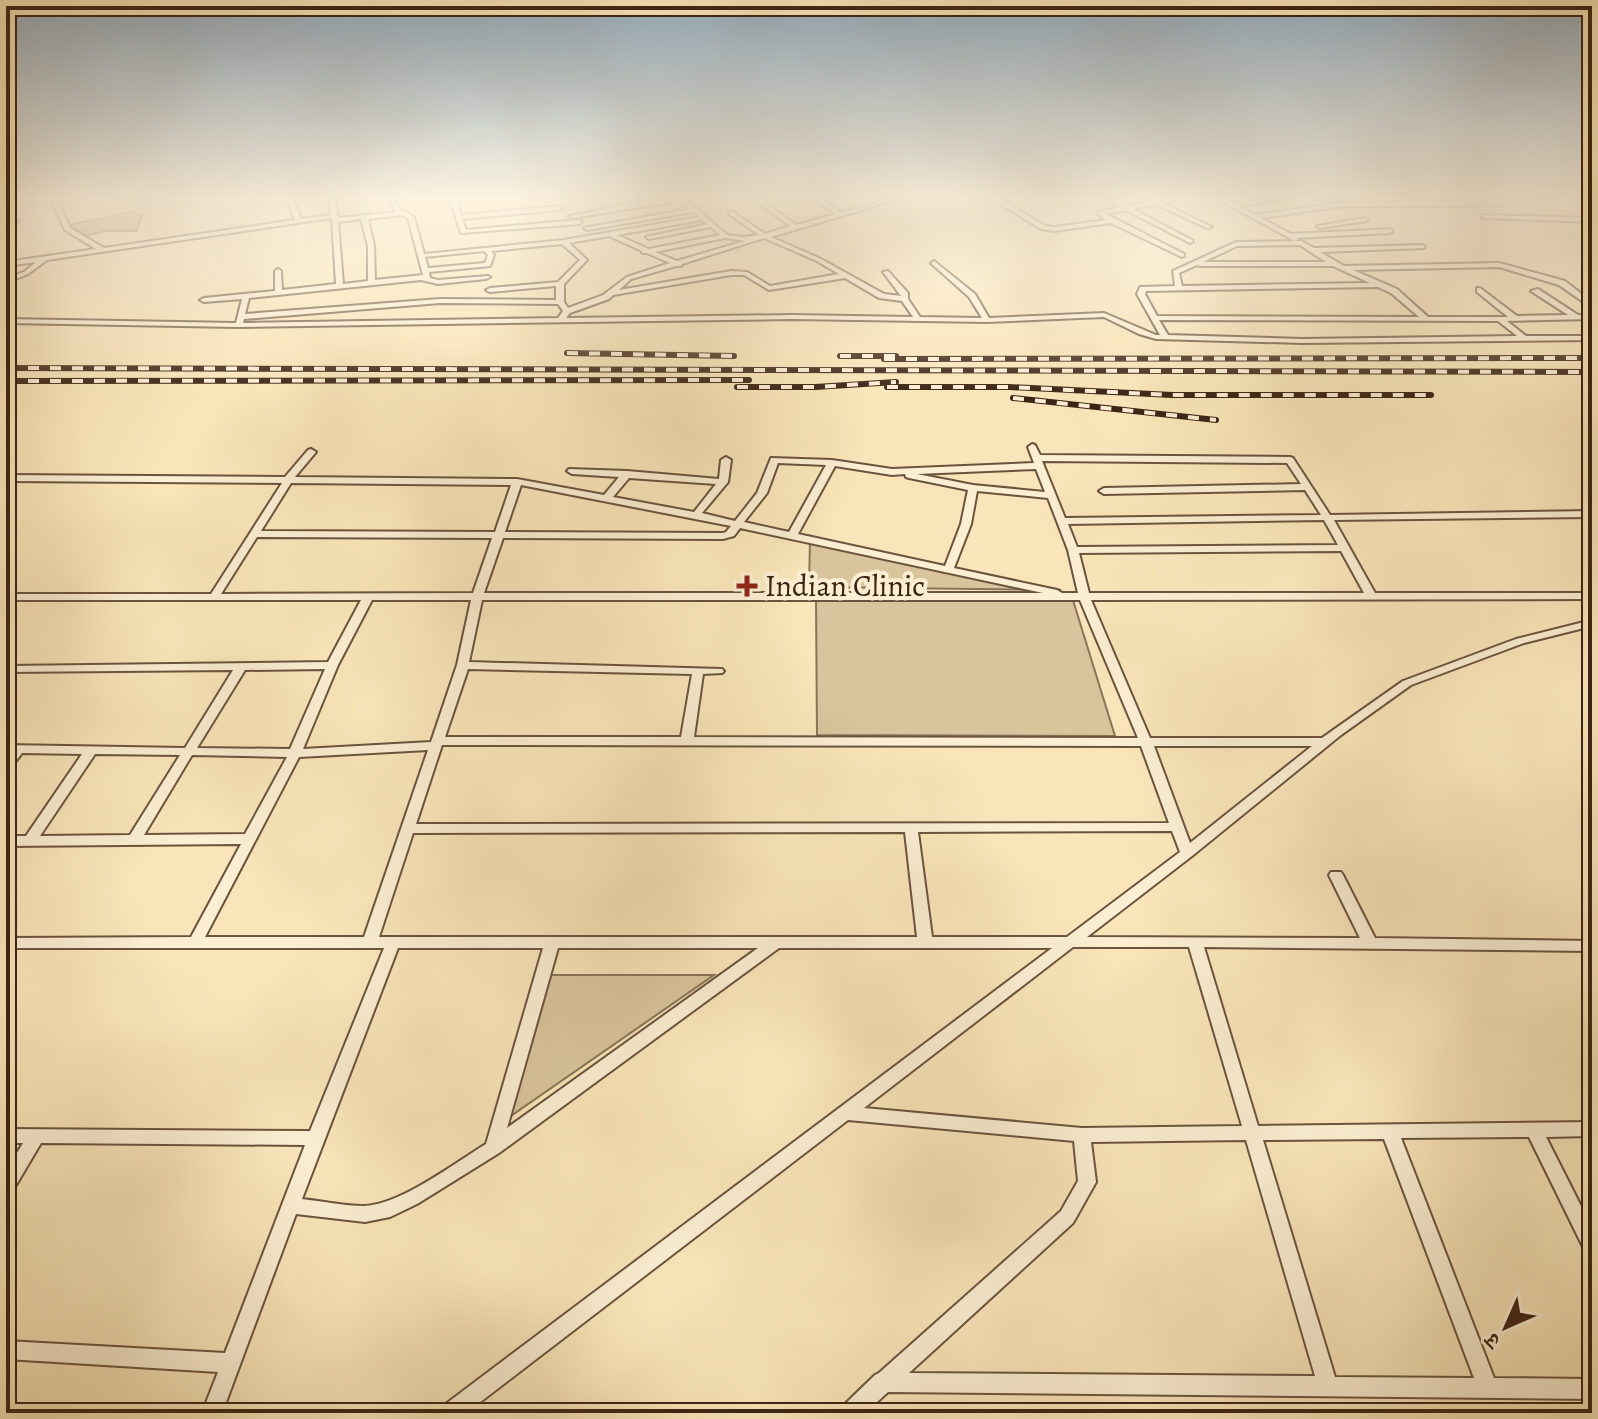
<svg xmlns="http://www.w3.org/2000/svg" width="1598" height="1419" viewBox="0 0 1598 1419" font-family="Alegreya,'Noto Serif Devanagari',serif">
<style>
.green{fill:#d9c49d;stroke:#8a7459;stroke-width:2}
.water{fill:#b9a381;stroke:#877056;stroke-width:2}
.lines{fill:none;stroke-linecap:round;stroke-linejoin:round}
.minor-casing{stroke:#6b543e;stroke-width:4}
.minor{fill:#fbeed2;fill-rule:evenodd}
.rail-casing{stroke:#3c2415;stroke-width:6}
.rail{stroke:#fbeed2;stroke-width:4;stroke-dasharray:11;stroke-linecap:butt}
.poi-dot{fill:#8f2418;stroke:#fbeed2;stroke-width:3}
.labels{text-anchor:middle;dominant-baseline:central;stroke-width:8;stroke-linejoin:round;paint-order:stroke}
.poi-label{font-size:30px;fill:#3c2415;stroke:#fbeed2;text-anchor:start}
</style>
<rect width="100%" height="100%" fill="#f9e5b9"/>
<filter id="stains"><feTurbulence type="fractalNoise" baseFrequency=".0025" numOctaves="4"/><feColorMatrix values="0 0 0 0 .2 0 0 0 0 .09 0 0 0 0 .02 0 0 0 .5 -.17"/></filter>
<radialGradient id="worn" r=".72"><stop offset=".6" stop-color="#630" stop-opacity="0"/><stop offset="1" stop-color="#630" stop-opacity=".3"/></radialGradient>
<!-- green -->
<g class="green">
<polygon points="810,538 1061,590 809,587"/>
<polygon points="1072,597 1115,736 817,735 816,600"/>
<polygon points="551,975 714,975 508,1118"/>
</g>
<!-- water -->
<polygon class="water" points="130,212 142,215 137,231 105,231 87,236 69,225"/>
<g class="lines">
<defs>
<g id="minor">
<path d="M50,197H56L70,228L104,248L295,220L286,197H292L301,219L331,215L329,197H335L338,218L396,212L387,197H393L400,209L414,217L424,254L564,240L699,217L693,212L587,230L584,228L689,209L680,201L572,218L569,216L625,205L617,197H624L631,204L683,197L727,235L743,237L759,235L729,214V212H733L765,234L790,226L750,197H757L796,225L836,214L810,197H818L842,213L895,197H905L771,237L821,259L884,294L901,296L883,272L888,271L908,293V299L920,317L982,318L969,297L932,264L931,263L934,261L975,294L989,318L1104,313L1156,335H1160L1137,294L1140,287L1175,286L1173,271L1236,242L1301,241L1314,248L1422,245L1425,247L1424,248L1320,252L1344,266L1499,263L1565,281L1592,302V308L1559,285L1499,267L1353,270L1397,289L1428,317H1508L1477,292V288H1480L1517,316L1568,315L1531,291L1538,289L1578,315H1592V319L1507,321L1526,336H1592V340L1302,343L1156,339L1139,334L1104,317L987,322L792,319L239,327L6,323V319L236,323L242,299L204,302L200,300L204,298L275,291V271L278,269L281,271L282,290L336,284L332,218L47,260L28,274L6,283V278L24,272L36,262L6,266V262L96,249L65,230ZM402,215L408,218L423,275L375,280L374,246L368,219ZM361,219L368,246V281L343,284L338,222ZM702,220L707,224L646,237L649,239L711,227L720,235L649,249L617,235ZM609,236L642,251V253H647L670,263L627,277L603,295L568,308L564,302V284L587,260L569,243ZM725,238L745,241L677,261L655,252ZM764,238L817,261L839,274L770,286L747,272L731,271L619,290L631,279L676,266H681L682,264ZM562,244L580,260L558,282L490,288L486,290L490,292L556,286V300L440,299L245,314L249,298L421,280L438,284L486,279L490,277L488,276L438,280L430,278L429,272L490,266L494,255L491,251ZM1300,245L1326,262H1203L1237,246ZM484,251L488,255L485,263L428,268L425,257ZM1197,265L1200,266H1333L1370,283L1182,286L1179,273ZM731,275H744L769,290L845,278L879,298L902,301L913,317L792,315L566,318L570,313L609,299L613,295ZM1378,287L1391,293L1419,317L1157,316L1145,294L1146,291ZM440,303L558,304L563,311L558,318L243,323L244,319ZM1159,320L1498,321L1517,336L1302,339L1168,335Z"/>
<polygon points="261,197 277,197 255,202 252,200"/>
<polygon points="472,197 457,200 461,215 560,206 563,208 560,210 462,219 466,230 579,220 582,222 579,224 461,233 450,199 453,197"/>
<polygon points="989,197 997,197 1045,226 1054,227 1106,220 1098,214 1098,212 1121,207 1103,197 1111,197 1128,206 1173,197 1187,197 1162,203 1212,227 1207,228 1155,204 1133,209 1192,240 1193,241 1190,243 1126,210 1106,214 1184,254 1184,256 1182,257 1111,223 1054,231 1041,229"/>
<polygon points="1214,197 1222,197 1233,203 1277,197 1295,197 1239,206 1255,215 1337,203 1505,201 1508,199 1506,197 1512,197 1514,200 1506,205 1337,207 1261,218 1291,234 1390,229 1393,231 1390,233 1297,238 1297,240 1295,241"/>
<polygon points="1588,197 1592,197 1592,201 1590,200"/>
<polygon points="1484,215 1592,218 1592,222 1482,218 1482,216"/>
<polygon points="1365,218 1367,219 1367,221 1320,228 1317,226"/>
<polygon points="14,220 19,221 6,231 6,226"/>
<path d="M1032,444L1035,445L1040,455L1290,457L1293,458L1330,515L1592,511V517L1334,520L1375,593H1592V599L1091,600L1150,738H1322L1403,681L1516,639L1592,620V626L1524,643L1411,685L1341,735L1192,856L1087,937L1360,938L1329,875L1331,872H1341L1343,875L1375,938L1592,941V951L1204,947L1258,1126L1592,1122V1136L1546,1137L1592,1228V1255L1586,1253L1529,1137L1401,1138L1494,1378L1592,1379V1399L888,1392L865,1413H840L843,1406L875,1375L879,1373L1061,1211L1078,1181L1074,1141L848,1120L466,1413H440L443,1406L1052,948H779L499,1153L417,1204L390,1217L365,1222L296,1214L222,1413H202L218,1372L6,1359V1341L225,1353L305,1145L41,1143L12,1192L6,1195V1171L23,1143H6V1129L310,1131L384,948H6V938L191,937L241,844L6,846V836H26L82,754L22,753L10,769L6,770V757L9,753H6V745L185,748L233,670L6,672V666L328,662L361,600H6V594H211L282,483L6,481V475L285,477L308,450L311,449L316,452L295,477L517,479L604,495L619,477L572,474L567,471L569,469L627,471L719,479L721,460L726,457L731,460L728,482L702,513L735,521L757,493L771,458L832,460L892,469L1034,463L1028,447ZM1042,461L1287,463L1301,484L1104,488L1099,491L1104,494L1305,490L1321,515L1065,518ZM778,463L826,465L789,532L744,522L767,493ZM835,466L892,475L905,474L906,477L909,478L968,490L961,524L945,566L798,534ZM1036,469L1045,492L973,485L917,474ZM629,478L716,484L694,512L613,497ZM291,483L511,485L495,532L261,531ZM521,485L731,526L726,532L723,533L505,532ZM977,491L1048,498L1068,550L1078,593H1062L1057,590L954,568L971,524ZM1324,520L1338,545L1077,547L1068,524ZM740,528L1043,593H484L503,538L723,539L734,536ZM257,537L492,538L473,593L221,594ZM1341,551L1364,593H1089L1079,553ZM372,600H471L457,665L431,742L303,749L338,665ZM482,600H1080L1138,738L694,737L703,674L722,673L724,671L722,669L469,662ZM325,669L290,749L197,748L245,670ZM468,669L692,674L681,737H445ZM442,745L1141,746L1169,823L416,824ZM1154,746H1312L1190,843ZM428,750L364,937H205L299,757ZM95,754L180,755L130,835L40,836ZM192,755L287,757L245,834L144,835ZM1172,831L1180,852L1067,937H932L918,832ZM905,832L917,937H379L413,833ZM1073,947H1189L1242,1126L1082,1128L864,1108ZM398,948H543L486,1144C455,1163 400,1205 364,1206C344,1206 322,1201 302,1199ZM558,948H758L507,1128ZM1384,1139L1474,1378L1335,1377L1263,1140ZM1246,1140L1315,1376L909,1373L1073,1223L1096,1182L1091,1142Z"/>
</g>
</defs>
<!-- minor casing -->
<use href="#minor" class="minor-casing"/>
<!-- minor -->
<use href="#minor" class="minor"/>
<defs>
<g id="rail">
<polyline points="567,353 734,356"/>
<polyline points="840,356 896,356"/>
<polyline points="884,359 1592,358"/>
<polyline points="6,368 1592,372"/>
<polyline points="6,381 749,380"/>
<polyline points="737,387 815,387 896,382"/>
<polyline points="887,387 1009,387 1172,395 1431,395"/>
<polyline points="1013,398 1216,420"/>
</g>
</defs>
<!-- rail casing -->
<use href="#rail" class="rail-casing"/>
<!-- rail -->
<use href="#rail" class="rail"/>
</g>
<!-- sky -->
<linearGradient id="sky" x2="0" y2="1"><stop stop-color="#95adbf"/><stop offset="0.5" stop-color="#fcf3e0"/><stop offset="1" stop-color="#fcf3e0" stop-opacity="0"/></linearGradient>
<rect width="1598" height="396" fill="url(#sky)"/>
<!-- markers -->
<path class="poi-dot" d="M743 574h8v8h8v8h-8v8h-8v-8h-8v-8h8z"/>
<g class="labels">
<!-- poi labels -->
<g class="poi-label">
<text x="765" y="586">Indian Clinic</text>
</g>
</g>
<!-- margin -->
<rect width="1598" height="1419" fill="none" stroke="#f9e5b9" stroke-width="32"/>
<rect x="8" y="8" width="1582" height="1403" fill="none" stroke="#3c2415" stroke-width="4"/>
<rect x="16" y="16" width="1566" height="1387" fill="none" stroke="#3c2415" stroke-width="2"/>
<!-- north arrow -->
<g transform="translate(1506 1327) rotate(225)" stroke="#fbeed2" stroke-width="6" paint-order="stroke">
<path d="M0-6L14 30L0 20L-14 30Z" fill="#3c2415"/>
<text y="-12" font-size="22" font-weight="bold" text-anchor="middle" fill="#3c2415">उ</text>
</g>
<rect width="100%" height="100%" filter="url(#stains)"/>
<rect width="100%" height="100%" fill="url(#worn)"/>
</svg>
